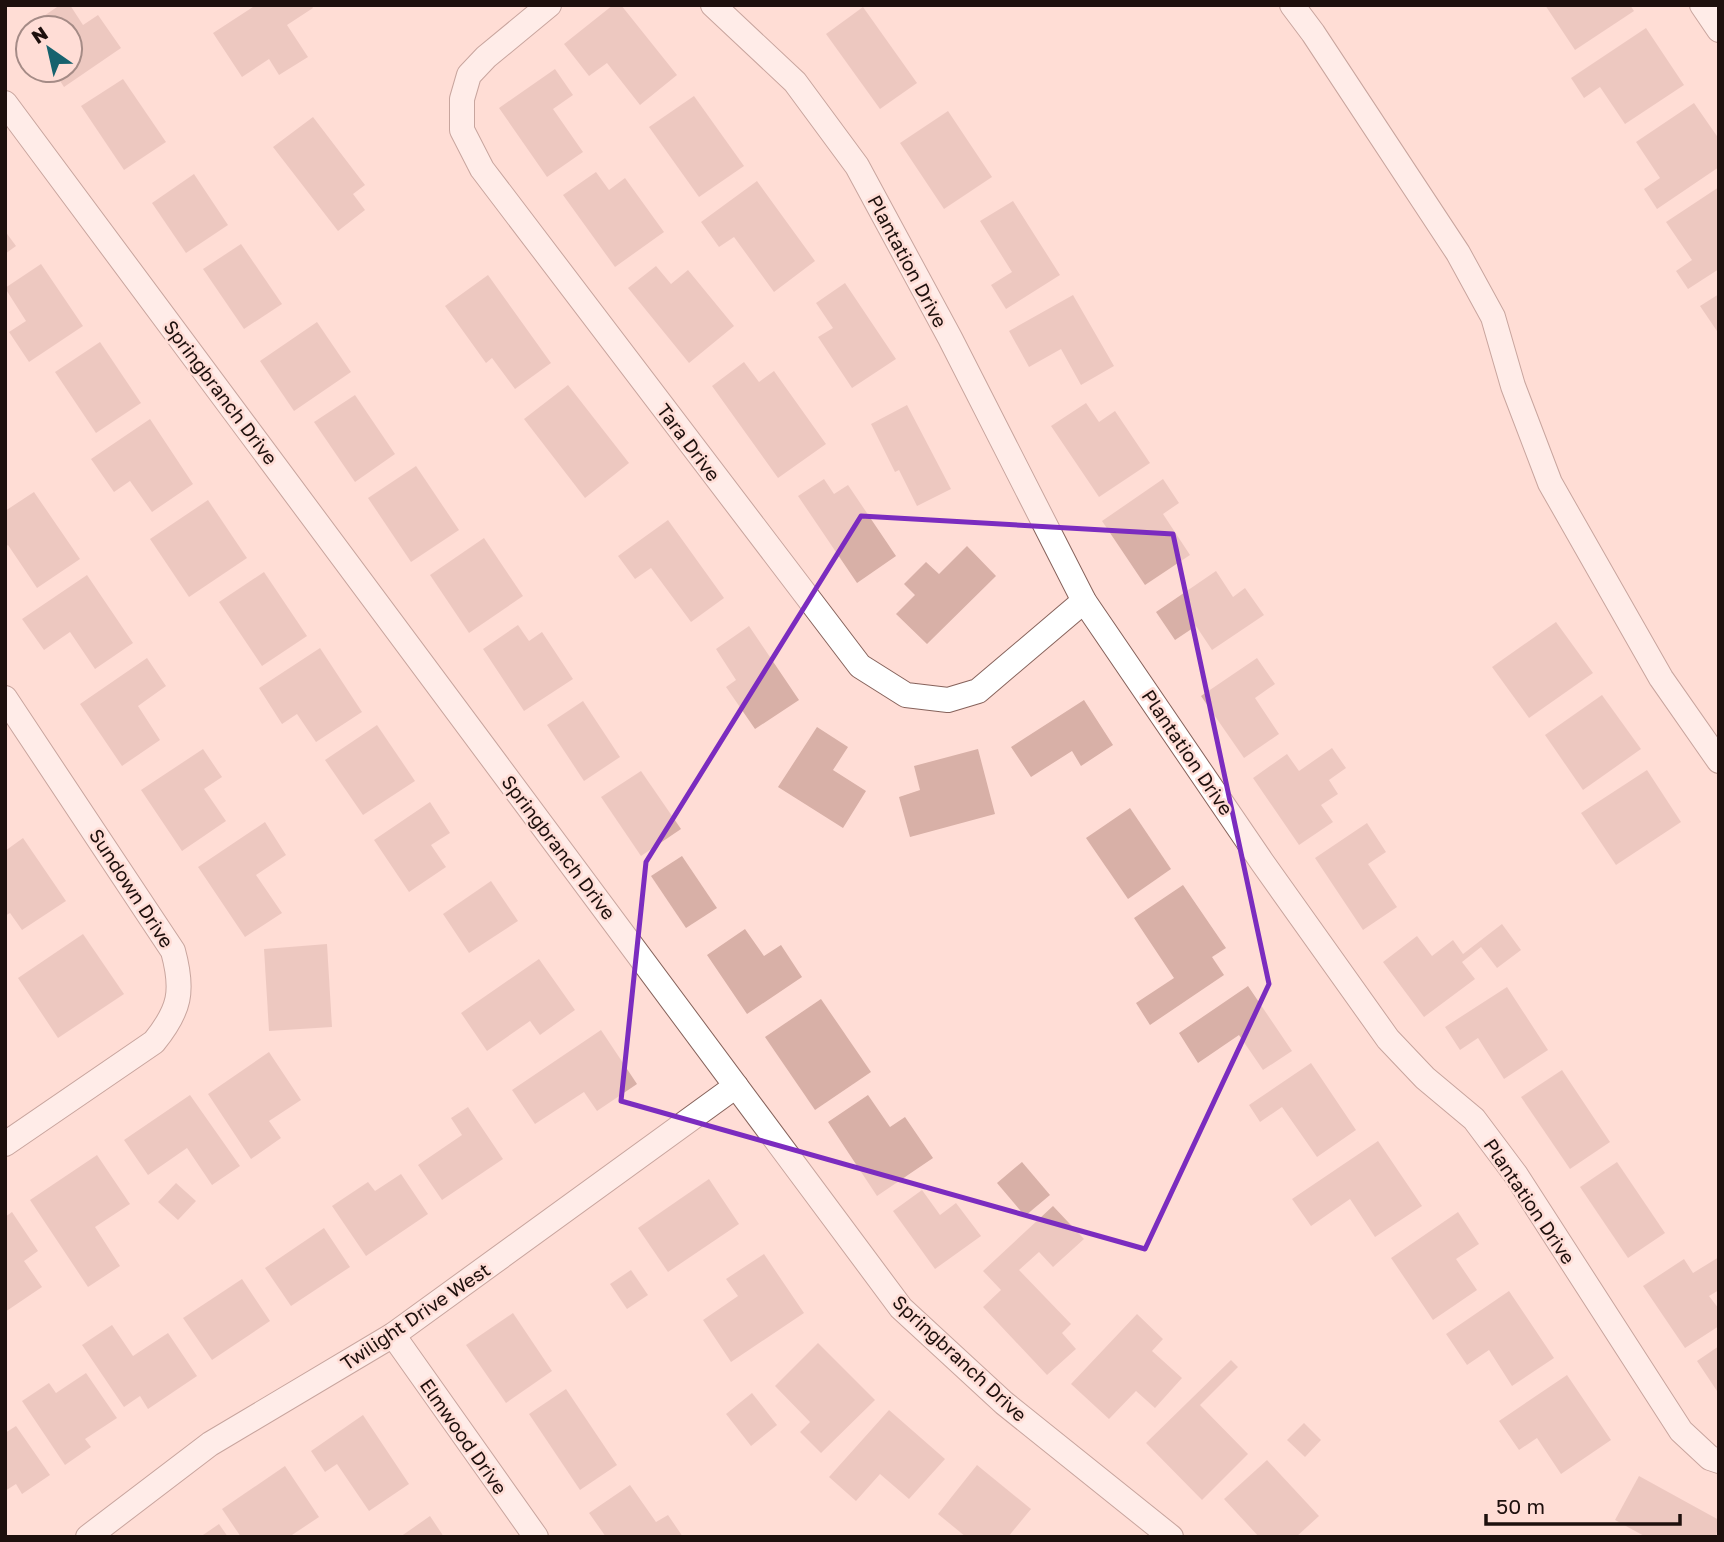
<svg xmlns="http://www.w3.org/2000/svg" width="1724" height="1542" viewBox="0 0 1724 1542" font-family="'Golos Text',sans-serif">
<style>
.building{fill:#d8b0a7}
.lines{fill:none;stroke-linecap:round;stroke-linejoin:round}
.minor-casing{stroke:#86625b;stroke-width:26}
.minor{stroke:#fff;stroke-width:24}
.marked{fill:none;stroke:#7b2cbf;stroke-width:5;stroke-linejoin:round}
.labels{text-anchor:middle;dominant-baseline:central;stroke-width:5;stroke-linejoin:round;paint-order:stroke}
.street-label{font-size:19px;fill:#1e100d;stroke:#ffddd6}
</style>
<rect width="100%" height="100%" fill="#ffddd6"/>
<!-- building -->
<g class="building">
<polygon points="60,5 70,5 83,25 98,15 121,48 64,87 53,70 70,70 70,28 26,28"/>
<polygon points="256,5 311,5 313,8 287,25 308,57 279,75 269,59 242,77 213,33"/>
<polygon points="613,5 621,5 677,75 640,105 607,63 589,76 564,44"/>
<polygon points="1545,5 1630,5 1634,11 1575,50"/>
<polygon points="863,7 917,83 880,109 826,34"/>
<polygon points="1646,28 1684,85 1625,124 1600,87 1584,98 1571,78"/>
<polygon points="555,69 573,95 553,109 583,152 547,177 499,108"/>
<polygon points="123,79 166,142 124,170 81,106"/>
<polygon points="694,96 744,166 699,197 649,127"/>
<polygon points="1694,103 1719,139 1719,167 1657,209 1644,189 1660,178 1636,142"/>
<polygon points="948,111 992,177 944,209 900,143"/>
<polygon points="313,117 365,185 353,194 365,210 338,231 273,147"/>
<polygon points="596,172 609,190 625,178 664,232 615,267 563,195"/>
<polygon points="194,174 228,225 186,253 152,203"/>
<polygon points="757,181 815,261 774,292 734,237 719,247 701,222"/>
<polygon points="1719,187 1719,269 1688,289 1676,271 1692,260 1666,222"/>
<polygon points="1013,201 1060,275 1006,309 991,285 1012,272 980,221"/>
<polygon points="5,231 16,246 5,254"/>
<polygon points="241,244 282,304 244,329 203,269"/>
<polygon points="41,264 83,326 29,362 9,332 26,321 5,288"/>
<polygon points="656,266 671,284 688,270 734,326 689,363 628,288"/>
<polygon points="488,275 551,363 515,389 492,358 486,363 445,306"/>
<polygon points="845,283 896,359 852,388 818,337 833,328 816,303"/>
<polygon points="1719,294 1719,334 1700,306"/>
<polygon points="1073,295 1114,366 1081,385 1061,349 1029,367 1009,331"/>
<polygon points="317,322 351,372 294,411 260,361"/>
<polygon points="100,342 141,403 96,433 55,372"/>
<polygon points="744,362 759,382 774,371 826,444 778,478 712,386"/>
<polygon points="568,385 629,463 585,498 524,419"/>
<polygon points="355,395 395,454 355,482 314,422"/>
<polygon points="1086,403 1099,422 1115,411 1150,463 1099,497 1051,426"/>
<polygon points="907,405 951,489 917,506 899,470 895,472 871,424"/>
<polygon points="150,419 193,484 152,512 130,481 114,492 91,459"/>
<polygon points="416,466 459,530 411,562 368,498"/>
<polygon points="824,479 834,494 848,485 896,556 857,583 798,496"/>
<polygon points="1163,479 1179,503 1163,514 1190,555 1145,585 1102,521"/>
<polygon points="34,492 80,559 37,588 8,545 5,547 5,511"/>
<polygon points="208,500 247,558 189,597 150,539"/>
<polygon points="668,520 724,598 691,622 651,568 635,579 618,556"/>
<polygon points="484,538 523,596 469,633 430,575"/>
<polygon points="967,546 996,576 927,644 896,614 915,595 904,584 926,562 939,574"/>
<polygon points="1216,571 1233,597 1245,588 1264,615 1212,650 1196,626 1175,640 1156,612"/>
<polygon points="264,572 307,636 262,666 219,602"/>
<polygon points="87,575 133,643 95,669 70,632 44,650 22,619"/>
<polygon points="1556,622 1593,673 1529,718 1492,667"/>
<polygon points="518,625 529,641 542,632 573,679 524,711 483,649"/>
<polygon points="749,626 799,700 755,729 726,687 736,680 716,649"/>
<polygon points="320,648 362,712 316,742 297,714 282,724 259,688"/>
<polygon points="147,658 166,686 138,706 160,740 122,766 80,704"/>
<polygon points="1257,658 1275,684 1255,698 1279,734 1244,758 1201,696"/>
<polygon points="1602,695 1641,749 1583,790 1545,735"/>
<polygon points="1084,700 1113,745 1081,766 1072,751 1031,777 1011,747"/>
<polygon points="583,701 620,757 584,781 547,725"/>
<polygon points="377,725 415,781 363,815 325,760"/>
<polygon points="817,727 848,747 833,770 866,791 843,828 778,787"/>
<polygon points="1332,748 1346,768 1329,780 1338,794 1321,805 1333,822 1299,845 1253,778 1287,754 1299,771"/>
<polygon points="203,749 222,777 204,789 226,821 182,851 141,790"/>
<polygon points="978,749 995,814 910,837 899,797 920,790 914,766"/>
<polygon points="1647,770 1681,822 1616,865 1581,813"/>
<polygon points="641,771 681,829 641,856 601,797"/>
<polygon points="430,802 450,833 431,845 446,867 409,892 374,840"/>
<polygon points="1130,808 1171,869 1128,899 1086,838"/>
<polygon points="265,822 286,855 256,875 282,913 245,937 198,867"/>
<polygon points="1367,823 1386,852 1368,864 1397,907 1363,930 1315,858"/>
<polygon points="23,838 66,901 22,930 10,913 5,916 5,851"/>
<polygon points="682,856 717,908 686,928 651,876"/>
<polygon points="491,881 518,921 469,953 443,914"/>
<polygon points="1183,885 1226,948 1212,957 1224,975 1150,1025 1136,1003 1174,978 1134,918"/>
<polygon points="1502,924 1521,950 1497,968 1481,947 1462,962 1475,979 1424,1017 1383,962 1417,936 1432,956 1453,940 1463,954"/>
<polygon points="745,929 764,956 781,945 802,977 747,1014 707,955"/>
<polygon points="83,934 124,994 58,1038 18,978"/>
<polygon points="327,944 332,1027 269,1031 264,949"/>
<polygon points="539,959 575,1010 540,1035 530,1021 487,1051 461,1013"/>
<polygon points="1248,986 1292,1051 1263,1070 1239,1035 1198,1063 1179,1033"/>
<polygon points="1507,987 1548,1050 1504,1079 1478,1038 1460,1050 1445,1027"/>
<polygon points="821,999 871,1072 815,1110 765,1037"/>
<polygon points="601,1030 637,1084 597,1111 584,1092 535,1124 512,1090"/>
<polygon points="269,1052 301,1100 269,1121 281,1138 251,1159 208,1094"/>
<polygon points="1311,1063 1356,1130 1317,1157 1282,1107 1260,1122 1249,1105"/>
<polygon points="1562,1070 1610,1142 1570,1169 1521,1097"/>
<polygon points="190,1095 240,1166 212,1185 187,1148 148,1175 124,1140"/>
<polygon points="868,1095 890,1127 905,1117 933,1158 877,1196 828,1122"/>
<polygon points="468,1107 503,1159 442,1200 418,1165 462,1135 451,1118"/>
<polygon points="1378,1141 1422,1206 1375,1237 1350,1199 1311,1226 1292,1199"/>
<polygon points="97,1155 130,1204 95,1227 120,1266 88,1287 30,1200"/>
<polygon points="1022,1162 1050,1195 1025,1216 997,1183"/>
<polygon points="1617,1162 1665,1233 1628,1258 1580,1187"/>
<polygon points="401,1174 428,1214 366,1256 332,1206 368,1182 375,1191"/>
<polygon points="709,1179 739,1224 668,1272 638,1228"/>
<polygon points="176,1183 196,1201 178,1220 158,1202"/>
<polygon points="922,1190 940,1215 956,1203 981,1236 935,1269 893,1211"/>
<polygon points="1053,1206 1084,1239 1053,1267 1039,1252 1019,1270 1071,1324 1062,1333 1076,1349 1047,1375 983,1307 1001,1290 983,1271"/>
<polygon points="12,1212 38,1251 24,1261 42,1287 5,1312 5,1217"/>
<polygon points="1458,1212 1479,1244 1456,1259 1477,1290 1433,1320 1391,1258"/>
<polygon points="324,1228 350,1267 291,1306 265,1268"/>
<polygon points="764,1254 804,1313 731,1362 703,1320 738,1296 726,1279"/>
<polygon points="1719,1257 1719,1290 1709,1296 1719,1309 1719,1326 1685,1348 1643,1286 1684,1259 1693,1273"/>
<polygon points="631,1270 648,1295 627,1309 610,1284"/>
<polygon points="242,1279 270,1321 212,1360 183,1318"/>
<polygon points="1509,1291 1554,1358 1512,1386 1489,1350 1467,1365 1446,1334"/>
<polygon points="513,1313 552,1371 506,1403 466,1345"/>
<polygon points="1137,1314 1163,1339 1152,1351 1182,1378 1155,1408 1136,1391 1109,1419 1071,1384"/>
<polygon points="112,1325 133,1356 168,1333 197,1376 148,1409 140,1396 124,1407 82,1345"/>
<polygon points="818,1343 875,1400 821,1453 800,1432 810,1422 775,1386"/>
<polygon points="1719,1346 1719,1394 1697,1361"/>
<polygon points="1231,1360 1238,1367 1200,1405 1248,1454 1202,1500 1146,1443"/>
<polygon points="86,1373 117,1418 85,1439 91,1447 65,1465 22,1401 49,1383 56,1393"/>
<polygon points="1567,1375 1611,1440 1561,1474 1537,1438 1519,1450 1499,1421"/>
<polygon points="566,1389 617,1465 580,1490 529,1414"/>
<polygon points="752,1393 777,1425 751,1446 726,1414"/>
<polygon points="889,1410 945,1459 909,1499 880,1474 856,1501 829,1477"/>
<polygon points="363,1415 409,1484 369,1511 337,1464 325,1472 311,1451"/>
<polygon points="1304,1423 1321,1440 1305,1457 1287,1440"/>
<polygon points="16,1426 50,1475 22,1494 16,1484 5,1491 5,1433"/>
<polygon points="1267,1460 1319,1516 1296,1537 1259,1537 1224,1499"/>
<polygon points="977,1465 1031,1509 1008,1537 966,1537 938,1514"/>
<polygon points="285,1466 319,1517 289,1537 241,1537 222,1509"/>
<polygon points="1639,1476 1719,1520 1716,1537 1646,1537 1615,1520"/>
<polygon points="630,1485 656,1522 668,1515 683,1537 606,1537 589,1513"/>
<polygon points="430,1516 444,1537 400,1537"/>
<polygon points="219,1524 228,1537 200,1537"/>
</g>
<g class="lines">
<defs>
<g id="minor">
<polyline points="549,5 486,57 469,75 462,99 462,130 482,169 860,666 906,695 948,700 978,691 1084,601"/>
<polyline points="713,5 795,82 857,166 950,338 1084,601 1262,862 1388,1039 1425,1078 1474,1119 1516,1175 1681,1431 1710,1458 1719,1461"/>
<polyline points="1292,5 1313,33 1458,253 1493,317 1513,386 1550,483 1661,678 1719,761"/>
<polyline points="1702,5 1719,30"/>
<polyline points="5,103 901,1308 1004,1403 1171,1537"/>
<path d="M5,698L173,951C184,991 180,1010 154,1042L5,1144"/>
<polyline points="393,1335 536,1537"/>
<polyline points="88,1537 210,1444 393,1335 736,1086"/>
</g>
</defs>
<!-- minor casing -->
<use href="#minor" class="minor-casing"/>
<!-- minor -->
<use href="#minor" class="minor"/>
</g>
<!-- marked area -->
<path d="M0 0H1724V1542H0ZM861,516L1173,534L1269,984L1145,1249L621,1101L646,862Z" fill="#ffddd6" fill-opacity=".55" fill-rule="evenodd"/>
<path class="marked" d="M861,516L1173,534L1269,984L1145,1249L621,1101L646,862Z"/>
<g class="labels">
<!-- street labels -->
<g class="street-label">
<text transform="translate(908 261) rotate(62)">Plantation Drive</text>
<text transform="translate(221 392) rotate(53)">Springbranch Drive</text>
<text transform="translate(689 442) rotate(53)">Tara Drive</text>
<text transform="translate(1188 752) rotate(56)">Plantation Drive</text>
<text transform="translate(559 847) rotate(53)">Springbranch Drive</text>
<text transform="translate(132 888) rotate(57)">Sundown Drive</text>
<text transform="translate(1530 1201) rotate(56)">Plantation Drive</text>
<text transform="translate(415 1316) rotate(-34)">Twilight Drive West</text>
<text transform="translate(960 1358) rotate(43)">Springbranch Drive</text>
<text transform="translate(464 1436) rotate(55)">Elmwood Drive</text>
</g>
</g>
<!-- border -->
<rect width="1724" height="1542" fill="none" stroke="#1e100d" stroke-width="14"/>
<!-- north arrow -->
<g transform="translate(49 49) rotate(326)"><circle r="33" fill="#ffddd6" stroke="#a58b86" stroke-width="2"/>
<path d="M0-5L12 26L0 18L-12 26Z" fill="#17626e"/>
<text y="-10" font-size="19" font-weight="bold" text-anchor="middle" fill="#1e100d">N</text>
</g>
<!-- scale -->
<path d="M1486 1514v10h194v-10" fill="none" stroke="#1e100d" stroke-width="3.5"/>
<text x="1496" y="1514" font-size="21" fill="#1e100d" stroke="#ffddd6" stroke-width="5" paint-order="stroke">50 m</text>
</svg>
